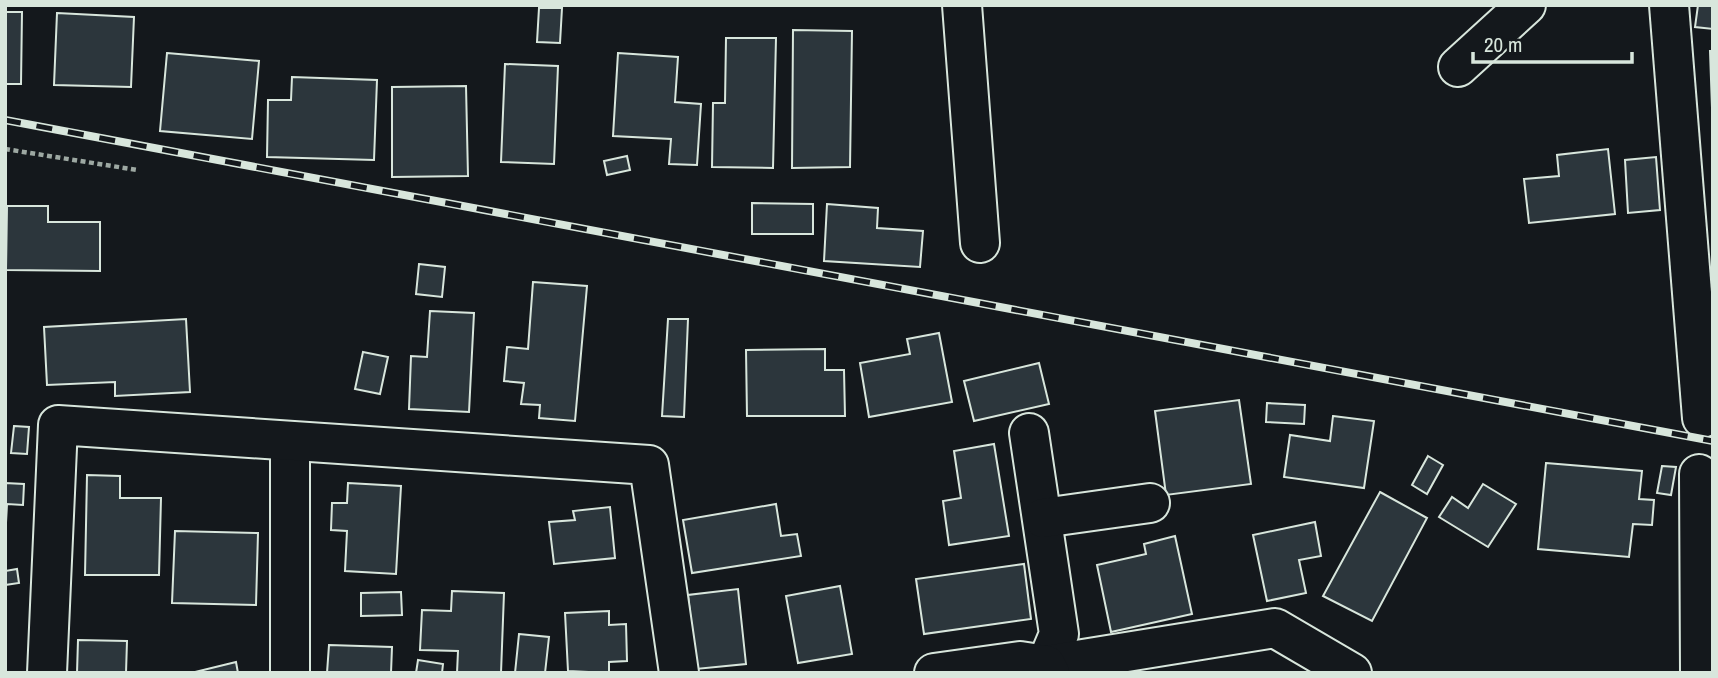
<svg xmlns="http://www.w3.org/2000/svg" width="1718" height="678" viewBox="0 0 1718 678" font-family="'Archivo Narrow',sans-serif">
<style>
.building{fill:#2c363c;stroke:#d8e6dc;stroke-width:2}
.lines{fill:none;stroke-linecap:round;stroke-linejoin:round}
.street-casing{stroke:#d8e6dc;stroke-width:42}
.path{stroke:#9da8a2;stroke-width:4.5;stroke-dasharray:5 3.5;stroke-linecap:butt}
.street{stroke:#14181c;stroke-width:38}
.rail-casing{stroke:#d8e6dc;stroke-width:8}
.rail{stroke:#14181c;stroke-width:5;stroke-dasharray:16;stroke-linecap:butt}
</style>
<rect width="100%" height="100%" fill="#14181c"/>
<!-- building -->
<g class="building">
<polygon points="1698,5 1713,5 1713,29 1695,27"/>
<polygon points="539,8 562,8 560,43 537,42"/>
<polygon points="5,12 22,12 21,84 5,84"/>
<polygon points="57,13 134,17 131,87 54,85"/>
<polygon points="793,30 852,31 850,167 792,168"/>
<polygon points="726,38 776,38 773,168 712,167 713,103 725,103"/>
<polygon points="1710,51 1713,51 1713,136"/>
<polygon points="167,53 259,61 252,139 160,131"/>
<polygon points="618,53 678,57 675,102 701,104 697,165 669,164 671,139 613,136"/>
<polygon points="505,64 558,66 554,164 501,162"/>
<polygon points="292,77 377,80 374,160 267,157 268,100 291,100"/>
<polygon points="466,86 468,176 392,177 392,87"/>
<polygon points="1608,149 1615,214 1529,223 1524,179 1559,176 1557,155"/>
<polygon points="627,156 630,170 607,175 604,161"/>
<polygon points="1656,157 1660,210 1628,213 1625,160"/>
<polygon points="752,203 813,204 813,234 752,234"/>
<polygon points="827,204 878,208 877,228 923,231 920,267 824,261"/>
<polygon points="7,206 48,206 48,222 100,222 100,271 6,270"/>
<polygon points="419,264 445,267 442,297 416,294"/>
<polygon points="533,282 587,286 575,421 539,418 540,405 521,404 524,383 504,381 507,347 528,349"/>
<polygon points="430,311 474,313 469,412 409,409 411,356 427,357"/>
<polygon points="186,319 190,392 115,396 115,382 47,385 44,327"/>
<polygon points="668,319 688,319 684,417 662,416"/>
<polygon points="939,333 952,402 869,417 860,363 910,354 907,339"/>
<polygon points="825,349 825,370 844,370 845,416 747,416 746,350"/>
<polygon points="363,352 388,357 380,394 355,389"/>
<polygon points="1039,363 1049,404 974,421 964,381"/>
<polygon points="1239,400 1251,484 1166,495 1155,411"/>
<polygon points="1267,403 1305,405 1304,424 1266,422"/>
<polygon points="1333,416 1374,421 1364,488 1284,477 1290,435 1330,441"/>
<polygon points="14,426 29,427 27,454 11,453"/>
<polygon points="994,444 1009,536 949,545 943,501 961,498 954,451"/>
<polygon points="1428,456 1443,465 1427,494 1412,485"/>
<polygon points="1546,463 1642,471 1639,499 1654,500 1652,525 1633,524 1629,557 1538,549"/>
<polygon points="1662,466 1676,467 1671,495 1657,493"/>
<polygon points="87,475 120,476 120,498 161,498 159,575 85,575"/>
<polygon points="5,483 24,484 23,505 7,504 5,541"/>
<polygon points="348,483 401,486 396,574 345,571 347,531 331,530 332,503 347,503"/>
<polygon points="1483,484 1516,504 1488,547 1439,517 1452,497 1468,508"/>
<polygon points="1380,492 1427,518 1372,621 1323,596"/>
<polygon points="776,504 781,536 797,534 801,556 692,573 683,520"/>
<polygon points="610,507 615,558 554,564 549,522 575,520 573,511"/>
<polygon points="1315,522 1321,556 1299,560 1306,593 1267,601 1253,535"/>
<polygon points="175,531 258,533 256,605 172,603"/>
<polygon points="1175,536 1192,614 1111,632 1097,565 1146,554 1144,544"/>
<polygon points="1024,564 1031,619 924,634 916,579"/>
<polygon points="17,569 19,583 5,585 5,571"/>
<polygon points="840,586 852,654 798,663 786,596"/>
<polygon points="738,589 746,664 696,669 688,595"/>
<polygon points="452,591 504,593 501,673 457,673 458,651 420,650 422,610 451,611"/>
<polygon points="401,592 402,615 361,616 361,593"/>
<polygon points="609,611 609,625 626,624 627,661 609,662 609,673 568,671 565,613"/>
<polygon points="519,634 549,637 545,673 515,673"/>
<polygon points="78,640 127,641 126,673 77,673"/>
<polygon points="329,645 392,647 391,673 327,673"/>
<polygon points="418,660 443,664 442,673 416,673"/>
<polygon points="236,662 238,673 191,673"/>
</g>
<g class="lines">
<defs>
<g id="street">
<polyline points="962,5 980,243"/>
<polyline points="1669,5 1702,418"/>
<polyline points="1458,67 1526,5"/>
<polyline points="1029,433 1059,634 1046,665"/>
<polyline points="290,441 290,673"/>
<polyline points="1699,474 1700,673"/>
<polyline points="1043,518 1150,503"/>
<polyline points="1046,665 1275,628 1352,673"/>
<polyline points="47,673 58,425 649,465 679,673"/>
<polyline points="934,673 1020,661 1046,665 1050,673"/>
</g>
</defs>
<!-- street casing -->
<use href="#street" class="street-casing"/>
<!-- path -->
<polyline class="path" points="5,149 137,170"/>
<!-- street -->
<use href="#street" class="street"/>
<defs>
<polyline id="rail" points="5,120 1713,441"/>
</defs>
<!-- rail casing -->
<use href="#rail" class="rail-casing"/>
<!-- rail -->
<use href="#rail" class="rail"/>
</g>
<!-- border -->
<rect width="1718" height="678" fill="none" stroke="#d8e6dc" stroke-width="14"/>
<!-- scale -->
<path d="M1473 52v10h159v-10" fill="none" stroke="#d8e6dc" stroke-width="3.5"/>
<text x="1484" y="52" font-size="21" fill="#d8e6dc" stroke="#14181c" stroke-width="5" paint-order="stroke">20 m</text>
</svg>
